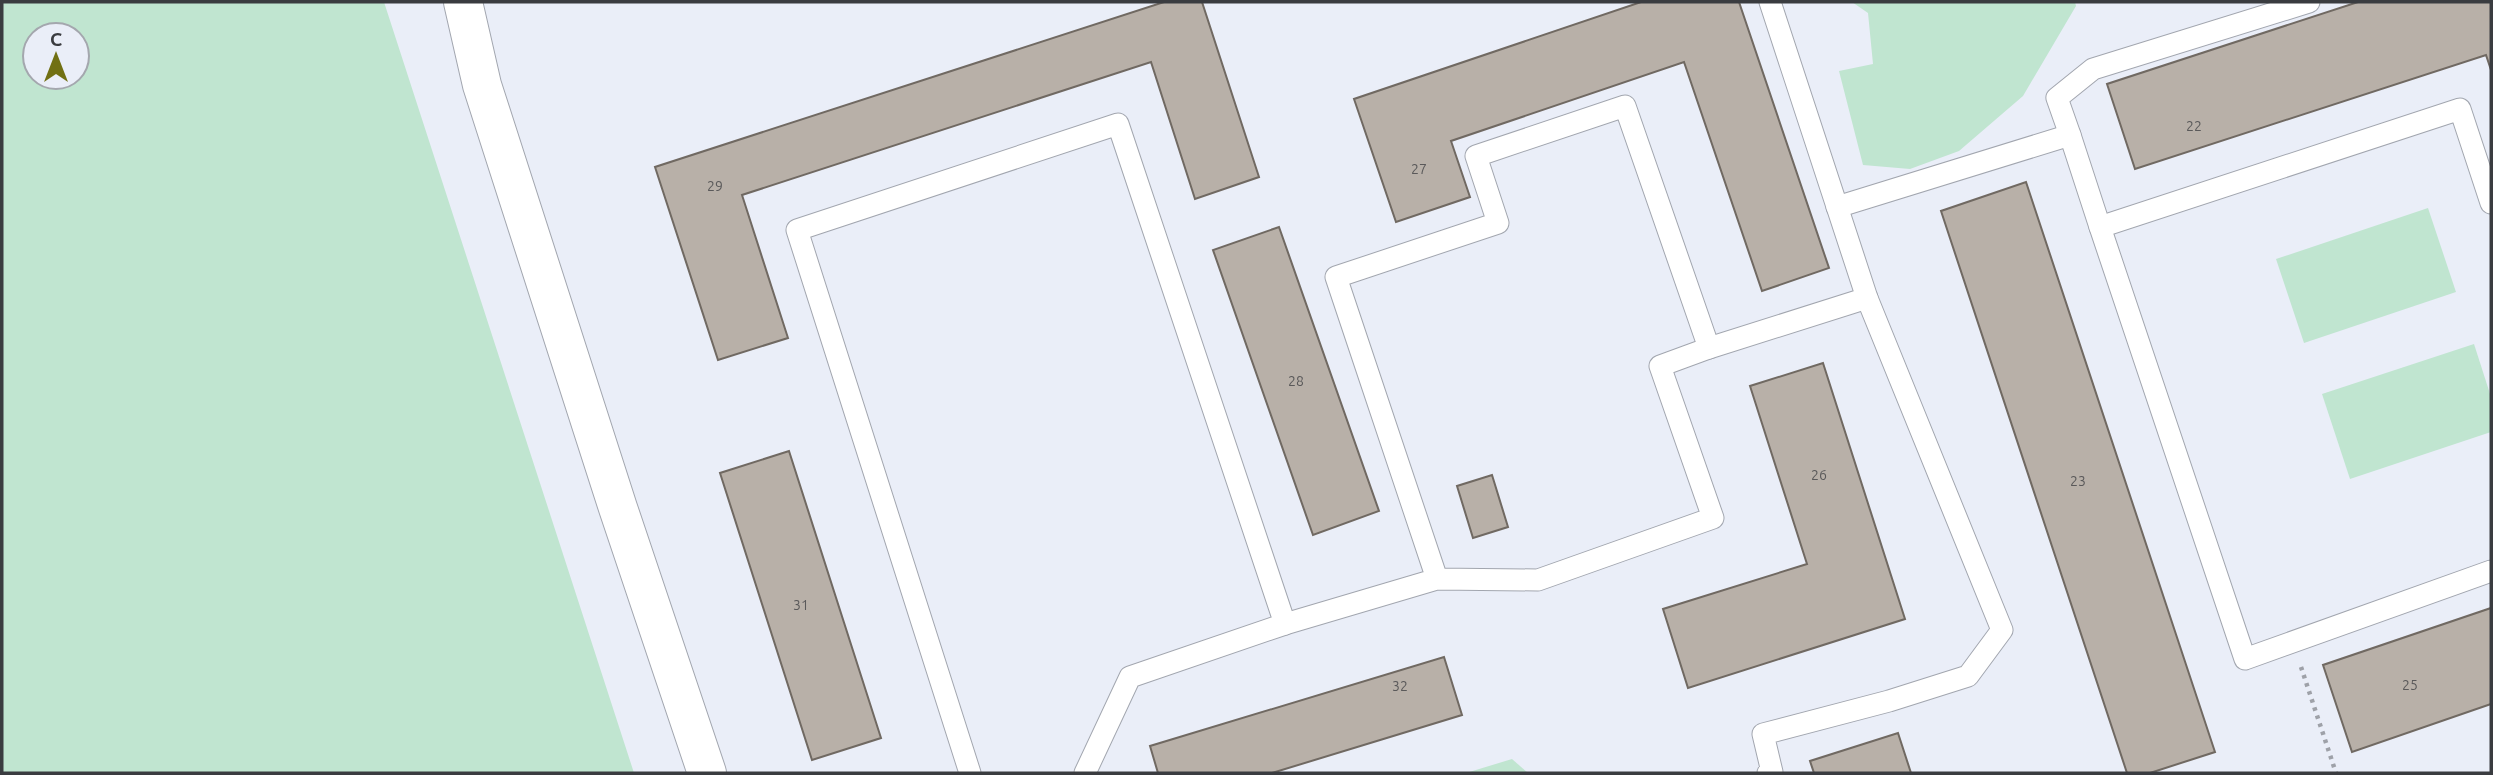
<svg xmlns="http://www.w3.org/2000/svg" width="2493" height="775" viewBox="0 0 2493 775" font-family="Ubuntu,sans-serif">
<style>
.green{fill:#c0e5d0;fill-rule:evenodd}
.building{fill:#b8b0a8;stroke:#706962;stroke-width:2}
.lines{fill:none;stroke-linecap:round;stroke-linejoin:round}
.service-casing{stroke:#a2a6af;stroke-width:23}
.minor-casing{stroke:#a2a6af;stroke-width:40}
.path{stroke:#9ea1a8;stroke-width:4.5;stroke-dasharray:3.5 5;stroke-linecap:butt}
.service{stroke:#fff;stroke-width:21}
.minor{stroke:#fff;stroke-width:38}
.labels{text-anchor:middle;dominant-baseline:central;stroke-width:6;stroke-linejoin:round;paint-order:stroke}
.number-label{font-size:14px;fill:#5a595a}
</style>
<rect width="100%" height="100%" fill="#eaeef8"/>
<!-- green -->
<g class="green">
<path d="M2,2H384L634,773H2ZM35,35H77V77H35Z"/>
<polygon points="1852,2 2075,2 2076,6 2023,96 1959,151 1910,169 1863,165 1839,71 1873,64 1868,13"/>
<polygon points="2428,208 2456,292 2304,343 2276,259"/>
<polygon points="2474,344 2491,397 2491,432 2350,479 2322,394"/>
<polygon points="1512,759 1528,773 1466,773"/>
</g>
<!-- building -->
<g class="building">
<polygon points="1164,2 1202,2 1259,177 1195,199 1151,62 742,195 788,338 718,360 655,167"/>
<polygon points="1641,2 1739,2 1829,268 1762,291 1684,62 1451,141 1470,197 1396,222 1354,99"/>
<polygon points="2358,2 2491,2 2491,70 2486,55 2135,169 2107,84"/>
<polygon points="2026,182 2215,752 2150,773 2127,773 1941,211"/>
<polygon points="1279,227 1379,511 1313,535 1213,250"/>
<polygon points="1823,363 1905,619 1688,688 1663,609 1807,564 1750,386"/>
<polygon points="789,451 881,738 812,760 720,473"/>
<polygon points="1492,475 1508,527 1473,538 1457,486"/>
<polygon points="2491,608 2491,704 2352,752 2323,665"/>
<polygon points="1444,657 1462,715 1272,773 1158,773 1150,746"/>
<polygon points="1898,733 1911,773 1814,773 1810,761"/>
</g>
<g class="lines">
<defs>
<g id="service">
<polyline points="2070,135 2057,98 2093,69 2309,2"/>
<polyline points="1837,207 2070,135 2100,227 2460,109 2491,203"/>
<polyline points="2100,227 2245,659 2491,571"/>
<polyline points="1709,348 1867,298"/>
<polyline points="970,773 797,230 1118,124 1285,624"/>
<polyline points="1085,773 1130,677 1285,624 1437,579 1538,580 1713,518 1660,366 1709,348 1625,106 1476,156 1498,223 1336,277 1437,579"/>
<polyline points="1768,773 1772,772 1763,734 1889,701 1968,676 2002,630 1867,298 1770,2"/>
</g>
<polyline id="minor" points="463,2 482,85 618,508 707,773"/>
</defs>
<!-- service casing -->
<use href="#service" class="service-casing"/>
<!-- minor casing -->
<use href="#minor" class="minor-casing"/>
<!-- path -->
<polyline class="path" points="2301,667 2336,773"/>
<!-- service -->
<use href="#service" class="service"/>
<!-- minor -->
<use href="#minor" class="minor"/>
</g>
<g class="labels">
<!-- number labels -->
<g class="number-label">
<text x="2194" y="126">22</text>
<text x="1419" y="169">27</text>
<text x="715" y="186">29</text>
<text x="1296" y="381">28</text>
<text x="1819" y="475">26</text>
<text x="2078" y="481">23</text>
<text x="801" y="605">31</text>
<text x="2410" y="685">25</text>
<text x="1400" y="686">32</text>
</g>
</g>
<!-- border -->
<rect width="2493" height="775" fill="none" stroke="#3a3c40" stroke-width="7"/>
<!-- north arrow -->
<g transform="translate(56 56)"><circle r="33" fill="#eaeef8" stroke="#a4a7ae" stroke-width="2"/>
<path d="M0-5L12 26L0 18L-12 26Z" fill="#717013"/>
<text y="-10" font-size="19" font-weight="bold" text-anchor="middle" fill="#3a3c40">С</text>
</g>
</svg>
